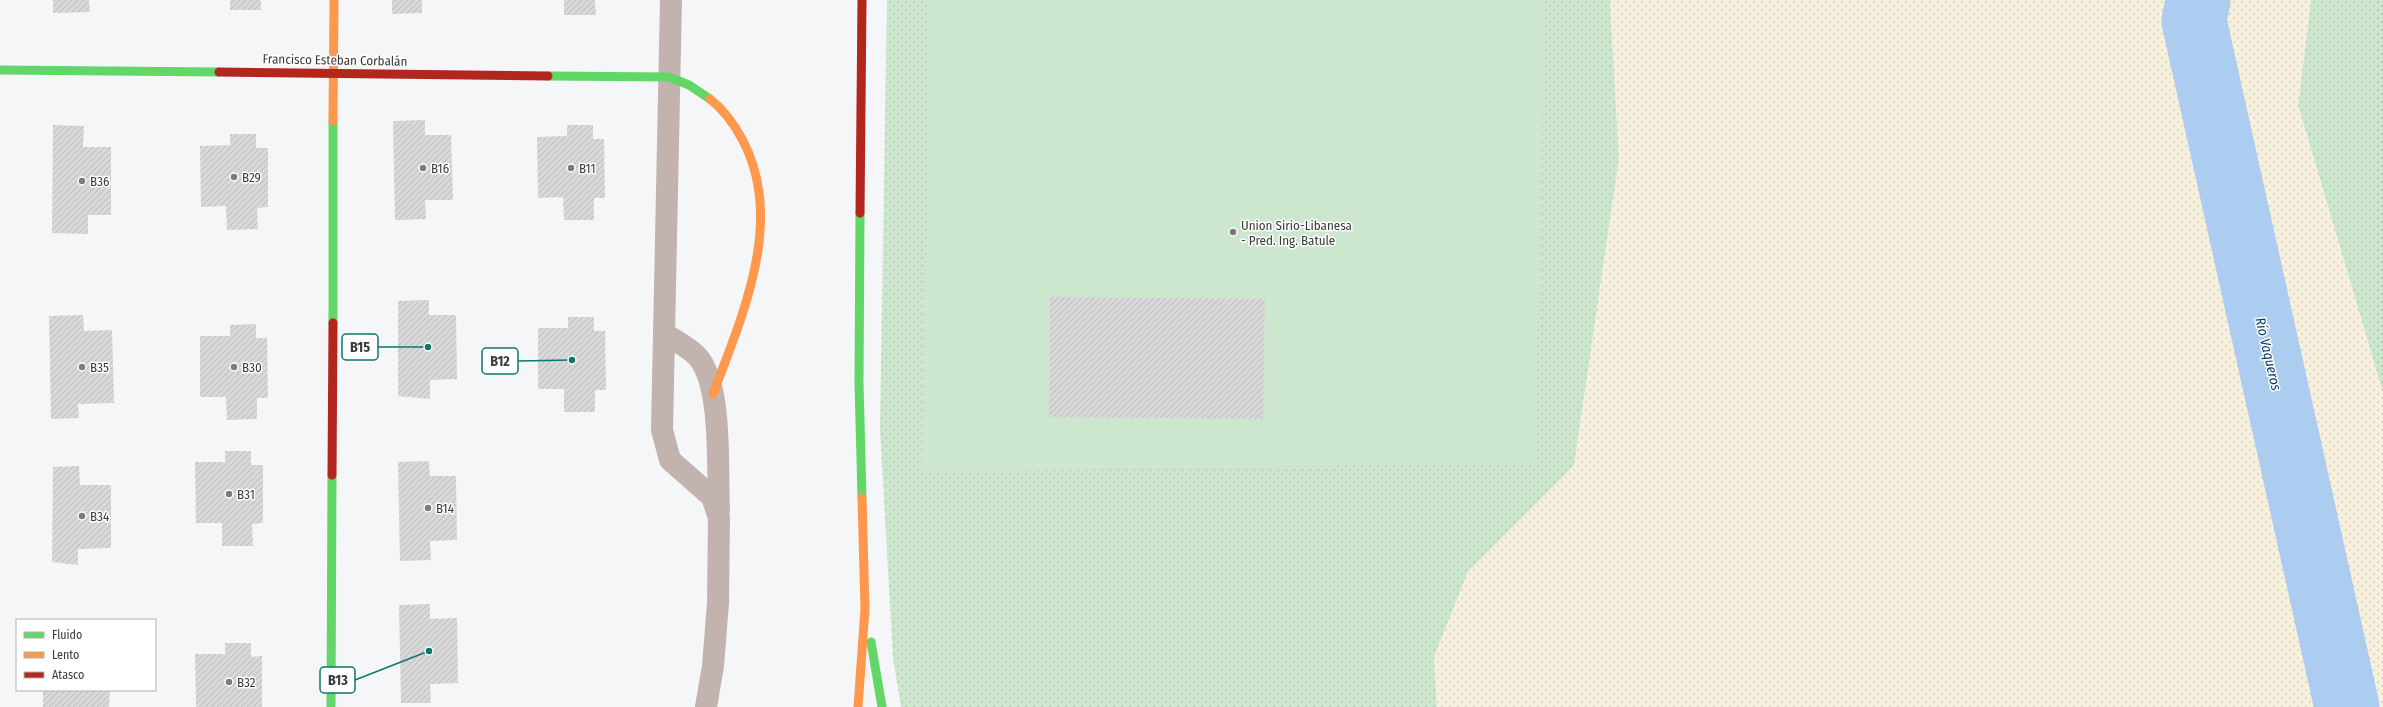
<svg xmlns="http://www.w3.org/2000/svg" width="2383" height="707" viewBox="0 0 2383 707" font-family="'Fira Sans Condensed',sans-serif">
<style>
.grass{fill:url(#grass-dots)}
.sand{fill:url(#sand-dots)}
.park{fill:#cde6ce}
.lines{fill:none;stroke-linecap:round;stroke-linejoin:round}
.river{stroke:#accdf0;stroke-width:65}
.building{fill:url(#building-hatch)}
.street{stroke:#c2b3ae;stroke-width:22}
.fast{stroke:#63d668;stroke-width:9}
.slow{stroke:#ff974d;stroke-width:9}
.jam{stroke:#b3261e;stroke-width:9}
.poi-dot{fill:#7b7c7e;stroke:#fff;stroke-width:1.5}
.labels{text-anchor:middle;dominant-baseline:central;stroke-width:3;stroke-linejoin:round;paint-order:stroke}
.street-label{font-size:13px;fill:#3a3b3c;stroke:#fff}
.poi-label{font-size:13px;fill:#3a3b3c;stroke:#fff;text-anchor:start}
.water-label{font-size:14px;font-style:italic;fill:#083d6a;stroke:#fff}
.leader{fill:none;stroke:#0f766e;stroke-width:1.5}
.callout-dot{fill:#0f766e;stroke:#fff;stroke-width:1.5}
.callout{fill:#fff;stroke:#0f766e;stroke-width:1.5}
.callout-label{font-size:14px;text-anchor:middle;font-weight:bold;fill:#3a3b3c}
</style>
<defs>
<pattern id="grass-dots" width="8" height="8" patternUnits="userSpaceOnUse"><rect width="8" height="8" fill="#cde6ce"/><path d="M2 2h.1M6 6h.1" fill="none" stroke="#b1c6b2" stroke-width="1.8" stroke-linecap="round"/></pattern>
<pattern id="sand-dots" width="8" height="8" patternUnits="userSpaceOnUse"><rect width="8" height="8" fill="#f6f0dd"/><path d="M2 2h.1M6 6h.1" fill="none" stroke="#d4cfbf" stroke-width="1.8" stroke-linecap="round"/></pattern>
<pattern id="building-hatch" width="6" height="6" patternUnits="userSpaceOnUse"><rect width="6" height="6" fill="#d8d8da"/><path d="M-1 1l2-2M0 6l6-6M5 7l2-2" fill="none" stroke="#bababc"/></pattern>
</defs>
<rect width="100%" height="100%" fill="#f5f6f8"/>
<!-- grass -->
<g class="grass">
<polygon points="887,0 1610,0 1619,159 1574,466 1468,572 1434,657 1437,707 901,707 893,658 880,429"/>
<polygon points="2311,0 2383,0 2383,393 2298,105"/>
</g>
<!-- sand -->
<polygon class="sand" points="1610,0 2311,0 2298,105 2383,393 2383,707 1437,707 1434,657 1468,572 1574,466 1619,159"/>
<!-- park -->
<polygon class="park" points="930,0 1544,0 1536,464 922,471"/>
<g class="lines">
<!-- river -->
<polyline class="river" points="2198,0 2194,21 2347,707"/>
</g>
<!-- building -->
<g class="building">
<polygon points="53,0 89,0 90,12 53,13"/>
<rect x="230" y="0" width="31" height="10"/>
<polygon points="392,0 422,0 422,13 392,14"/>
<polygon points="564,0 595,0 596,15 564,15"/>
<polygon points="425,120 425,135 451,135 453,200 425,200 426,219 395,220 393,121"/>
<polygon points="53,125 84,126 83,147 111,147 111,215 88,215 88,234 52,233"/>
<polygon points="567,125 593,125 593,139 604,139 605,198 594,198 594,220 564,220 563,197 538,198 537,137 567,136"/>
<polygon points="230,134 256,134 256,148 268,148 268,207 257,208 258,229 227,230 226,206 201,207 200,146 230,145"/>
<polygon points="1050,297 1265,299 1263,419 1049,417"/>
<polygon points="429,300 429,315 456,315 457,379 430,380 430,399 398,396 398,301"/>
<polygon points="83,315 84,331 112,330 114,403 78,404 79,418 51,419 49,316"/>
<polygon points="568,317 594,317 594,331 605,331 606,390 595,390 595,412 564,412 564,389 538,389 538,328 568,328"/>
<polygon points="256,324 256,338 267,338 268,398 257,398 257,419 227,420 226,397 200,397 200,336 230,336 230,325"/>
<polygon points="225,451 251,451 251,465 263,465 263,523 252,524 253,546 222,546 222,523 196,523 195,462 225,462"/>
<polygon points="429,461 430,476 456,476 457,540 430,541 431,560 400,561 398,462"/>
<polygon points="79,466 80,485 111,485 111,548 78,549 78,565 52,562 53,467"/>
<polygon points="430,604 430,619 457,618 458,683 430,684 431,703 401,703 399,605"/>
<polygon points="225,643 251,643 251,657 262,656 262,707 196,707 195,654 225,654"/>
<polygon points="43,690 110,690 109,707 43,707"/>
</g>
<g class="lines">
<!-- street -->
<g class="street">
<polyline points="671,0 662,430 670,460 712,497 719,518 718,603 713,666 706,707"/>
<path d="M664,333C674,340 688,347 697,356C723,384 717,471 719,510"/>
</g>
<!-- fast -->
<g class="fast">
<polyline points="0,70 219,72"/>
<polyline points="548,76 669,77 689,85 710,99"/>
<polyline points="860,213 859,383 862,498"/>
<polyline points="333,323 333,121"/>
<polyline points="871,642 882,707"/>
<polyline points="331,707 332,475"/>
</g>
<!-- slow -->
<g class="slow">
<path d="M710,99C724,110 734,124 742,139C786,220 742,316 713,394"/>
<polyline points="333,121 334,0"/>
<polyline points="858,707 865,609 862,498"/>
</g>
<!-- jam -->
<g class="jam">
<polyline points="219,72 548,76"/>
<polyline points="860,213 862,0"/>
<polyline points="332,475 333,323"/>
</g>
</g>
<!-- markers -->
<g class="poi-dot">
<circle cx="423" cy="168" r="4"/>
<circle cx="571" cy="168" r="4"/>
<circle cx="234" cy="177" r="4"/>
<circle cx="82" cy="181" r="4"/>
<circle cx="1233" cy="232" r="4"/>
<circle cx="82" cy="367" r="4"/>
<circle cx="234" cy="367" r="4"/>
<circle cx="229" cy="494" r="4"/>
<circle cx="428" cy="508" r="4"/>
<circle cx="82" cy="516" r="4"/>
<circle cx="229" cy="682" r="4"/>
</g>
<g class="labels">
<!-- street labels -->
<g class="street-label">
<text transform="translate(335 60) rotate(1)">Francisco Esteban Corbalán</text>
</g>
<!-- poi labels -->
<g class="poi-label">
<text x="431" y="168">B16</text>
<text x="579" y="168">B11</text>
<text x="242" y="177">B29</text>
<text x="90" y="181">B36</text>
<text x="1241" y="225">Union Sirio-Libanesa<tspan x="1241" dy="15">- Pred. Ing. Batule</tspan></text>
<text x="90" y="367">B35</text>
<text x="242" y="367">B30</text>
<text x="237" y="494">B31</text>
<text x="436" y="508">B14</text>
<text x="90" y="516">B34</text>
<text x="237" y="682">B32</text>
</g>
<!-- water labels -->
<g class="water-label">
<text transform="translate(2268 354) rotate(77)">Río Vaqueros</text>
</g>
</g>
<!-- callouts -->
<path class="leader" d="M428 347L378 347M572 360L518 361M429 651L355 680"/>
<g class="callout-dot">
<circle cx="428" cy="347" r="4"/>
<circle cx="572" cy="360" r="4"/>
<circle cx="429" cy="651" r="4"/>
</g>
<g class="callout">
<rect x="342" y="334" width="36" height="26" rx="4"/>
<rect x="482" y="348" width="36" height="26" rx="4"/>
<rect x="320" y="667" width="35" height="26" rx="4"/>
</g>
<g class="callout-label">
<text x="360" y="352">B15</text>
<text x="500" y="366">B12</text>
<text x="338" y="685">B13</text>
</g>
<!-- legend -->
<rect x="16" y="619" width="140" height="72" fill="#ffffff" stroke="#b0b1b1"/>
<rect x="24" y="632" width="20" height="6" fill="#63d668" stroke="#b0b1b1"/>
<text x="52" y="639" font-size="12" fill="#3a3b3c">Fluido</text>
<rect x="24" y="652" width="20" height="6" fill="#ff974d" stroke="#b0b1b1"/>
<text x="52" y="659" font-size="12" fill="#3a3b3c">Lento</text>
<rect x="24" y="672" width="20" height="6" fill="#b3261e" stroke="#b0b1b1"/>
<text x="52" y="679" font-size="12" fill="#3a3b3c">Atasco</text>
</svg>
